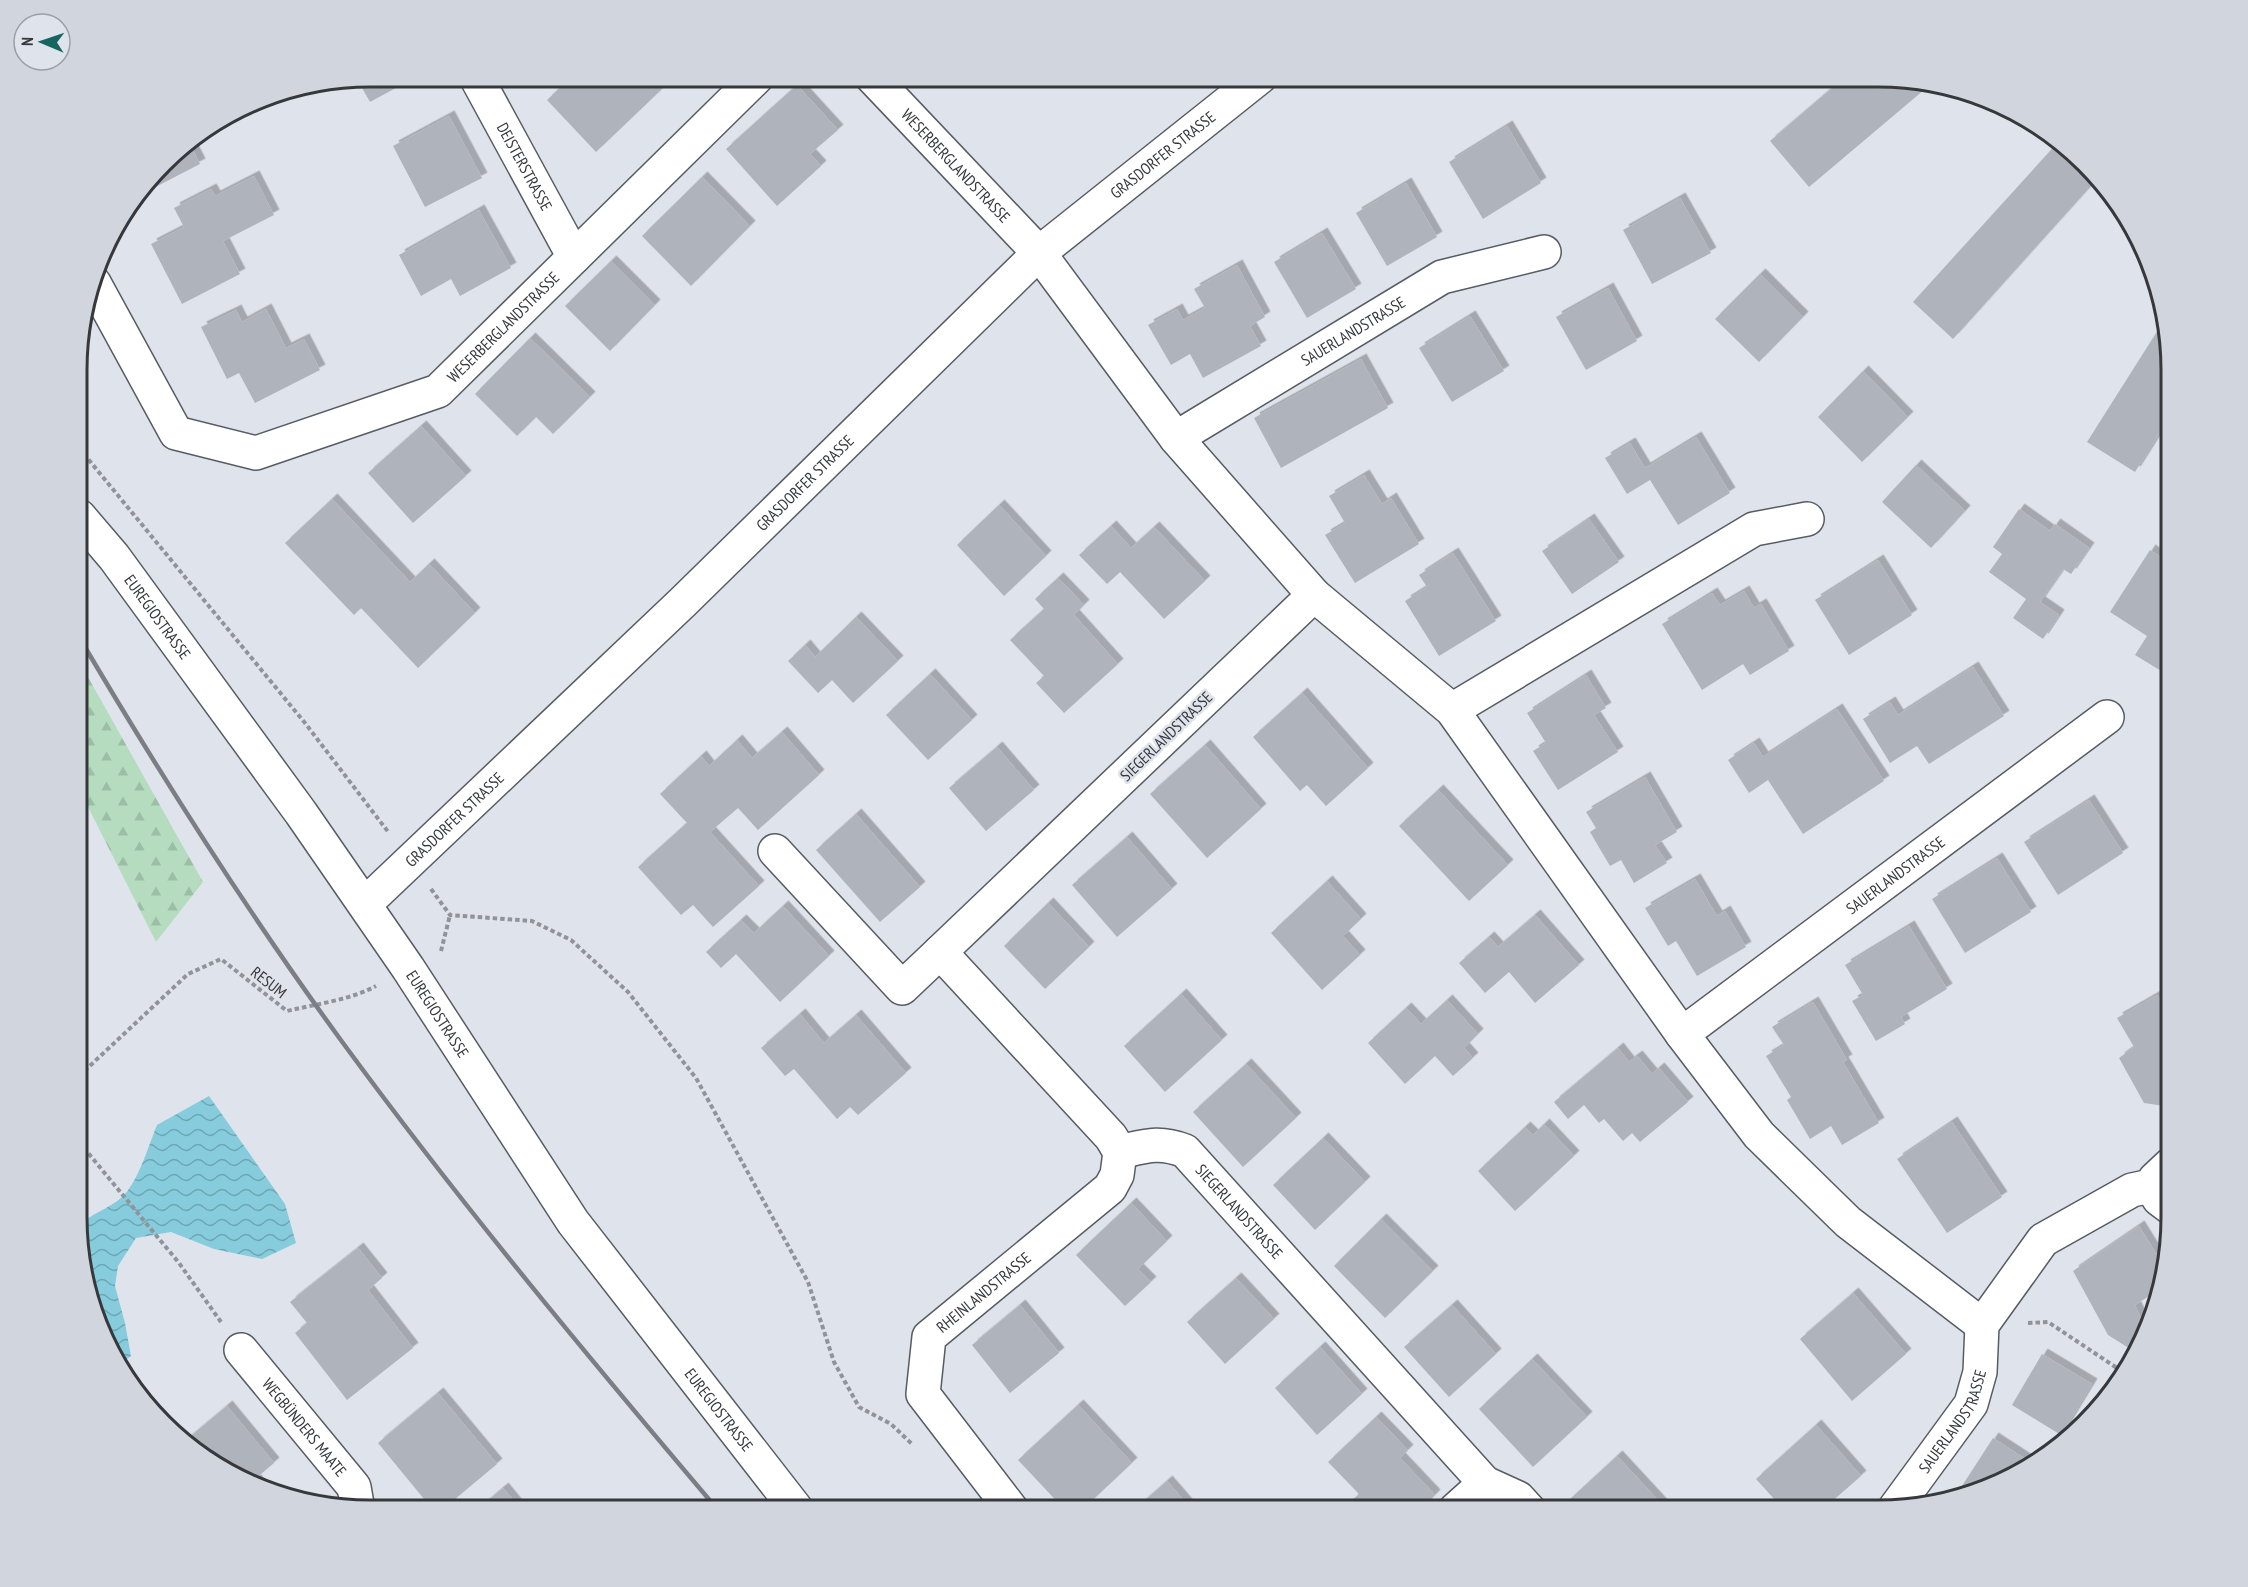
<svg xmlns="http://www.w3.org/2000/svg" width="2248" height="1587" viewBox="0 0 2248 1587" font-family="'PT Sans Narrow',sans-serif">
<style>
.forest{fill:url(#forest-firs)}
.water{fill:url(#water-waves)}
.building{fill:#afb4bc;filter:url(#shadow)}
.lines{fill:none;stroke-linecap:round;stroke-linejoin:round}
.street-casing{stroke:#575c63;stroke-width:36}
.secondary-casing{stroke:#575c63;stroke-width:36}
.path{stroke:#909399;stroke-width:4;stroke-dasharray:4.5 3;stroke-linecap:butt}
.street{stroke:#fff;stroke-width:33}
.secondary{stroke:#fff;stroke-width:33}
.rail{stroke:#7b7e83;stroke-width:4.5}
.labels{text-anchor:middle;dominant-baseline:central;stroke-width:5;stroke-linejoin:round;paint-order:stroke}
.street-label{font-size:16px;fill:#36383b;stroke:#dfe4ec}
.rim{fill:none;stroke:#36383b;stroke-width:3}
</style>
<defs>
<pattern id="forest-firs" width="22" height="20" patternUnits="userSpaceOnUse" patternTransform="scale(1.5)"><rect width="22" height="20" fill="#b5dcbf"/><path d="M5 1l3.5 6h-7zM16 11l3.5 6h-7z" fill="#9cbea5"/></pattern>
<pattern id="water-waves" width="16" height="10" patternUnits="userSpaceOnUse" patternTransform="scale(1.5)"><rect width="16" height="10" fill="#86ccdc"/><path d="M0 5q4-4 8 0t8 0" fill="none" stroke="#6ea7b4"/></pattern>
<filter id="shadow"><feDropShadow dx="5.5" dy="-5.5" stdDeviation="0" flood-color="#0004"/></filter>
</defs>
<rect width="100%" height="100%" fill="#dfe4ec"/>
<!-- forest -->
<polygon class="forest" points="79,661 203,882 156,942 79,789"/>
<!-- water -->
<path class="water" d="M209,1096L285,1204L296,1243L262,1259L214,1249L171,1232L136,1238L118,1266L115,1286L125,1323L131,1356L118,1366L79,1255V1226C91,1213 109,1209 122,1197C138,1183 149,1144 157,1125Z"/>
<!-- building -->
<g class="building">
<polygon points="370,77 416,77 370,102 357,79"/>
<polygon points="571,77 651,77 662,89 596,152 547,100"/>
<polygon points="950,77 972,77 961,88"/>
<polygon points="1845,77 1897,77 1931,84 1809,187 1770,141"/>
<polygon points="797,85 838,130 810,154 821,166 777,206 726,149"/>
<polygon points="449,116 482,178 425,207 393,146"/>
<polygon points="1507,126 1541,183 1483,219 1449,162"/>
<polygon points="205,132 206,134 192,141 191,140"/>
<polygon points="2060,140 2099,177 1953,339 1913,302"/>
<polygon points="189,142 200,164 142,194 176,149"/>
<polygon points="254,176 274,215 223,241 240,274 182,304 151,244 184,227 174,208 211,189 215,196"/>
<polygon points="702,177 750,226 691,286 642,236"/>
<polygon points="1406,183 1437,237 1387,266 1356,213"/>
<polygon points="1680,198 1711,253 1652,284 1623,230"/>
<polygon points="479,210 511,268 460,296 451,279 421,296 399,255"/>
<polygon points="1322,233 1356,289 1307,318 1274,262"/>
<polygon points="611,261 655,305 610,351 565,306"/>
<polygon points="1237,265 1265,317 1250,326 1261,346 1203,378 1190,354 1171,365 1148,325 1177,309 1183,320 1205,308 1194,289"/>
<polygon points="1760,274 1803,317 1759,362 1715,319"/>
<polygon points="1608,288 1637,341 1586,370 1556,317"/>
<polygon points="266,309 286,348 304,339 320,370 255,403 239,373 227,379 201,327 236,310 242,322"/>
<polygon points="1470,316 1504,371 1452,402 1419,348"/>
<polygon points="2163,322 2171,351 2171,415 2135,472 2087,442"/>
<polygon points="530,338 590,397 553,434 536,417 517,436 475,394"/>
<polygon points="1361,359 1388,408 1281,468 1254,418"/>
<polygon points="1863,371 1908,417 1862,462 1818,417"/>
<polygon points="421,426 466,476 413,523 368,473"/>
<polygon points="1696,437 1730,493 1678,525 1650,480 1627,494 1605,458 1630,443 1645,468"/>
<polygon points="1916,465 1965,511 1931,548 1882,502"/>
<polygon points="1364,475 1382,504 1391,498 1419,544 1355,583 1325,535 1345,523 1329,496"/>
<polygon points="332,499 410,582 429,564 475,613 418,668 361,608 354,615 285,543"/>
<polygon points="999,505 1046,556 1004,596 957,545"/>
<polygon points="2019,509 2050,531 2055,524 2089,548 2071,574 2063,569 2040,602 2059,615 2043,639 2013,618 2026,599 1989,572 2002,554 1993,547"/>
<polygon points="1589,519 1619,562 1572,594 1542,551"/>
<polygon points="1111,526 1131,548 1154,527 1205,581 1164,619 1120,572 1107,584 1079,555"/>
<polygon points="2150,550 2171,564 2171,625 2168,630 2171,632 2171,677 2135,655 2147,636 2110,612"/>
<polygon points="1453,553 1496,621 1439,656 1405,601 1427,587 1419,575"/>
<polygon points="1878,560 1912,615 1849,655 1815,600"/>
<polygon points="1058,578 1084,605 1074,615 1118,664 1064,713 1036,683 1044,676 1010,640 1044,609 1035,599"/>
<polygon points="1744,591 1754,608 1761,604 1789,651 1750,675 1743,664 1702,690 1662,624 1712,593 1720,605"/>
<polygon points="856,617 898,661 853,703 832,680 818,693 788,661 805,645 815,657"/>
<polygon points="1973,667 2004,716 1929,764 1917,746 1890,763 1863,719 1890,702 1898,715"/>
<polygon points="930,674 972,720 928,760 886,715"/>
<polygon points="1586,675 1606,708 1594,715 1618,752 1558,790 1533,751 1546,743 1527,713"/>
<polygon points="1302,693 1368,768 1326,806 1307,785 1300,791 1253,737"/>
<polygon points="1837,709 1884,781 1803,834 1768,780 1749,793 1728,760 1754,743 1763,757"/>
<polygon points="782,732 819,775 758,830 738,808 710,832 759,886 713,927 693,905 681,915 638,867 687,823 660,794 701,756 709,766 737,740 752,758"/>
<polygon points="1205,745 1261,809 1207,858 1150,794"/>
<polygon points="997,747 1034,790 986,831 949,788"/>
<polygon points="1645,777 1677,832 1655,845 1667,863 1634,883 1621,860 1610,866 1590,832 1596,828 1586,812"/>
<polygon points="1438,790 1508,865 1469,901 1399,826"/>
<polygon points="2089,800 2123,853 2058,895 2024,842"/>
<polygon points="856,814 920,887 880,922 816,850"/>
<polygon points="1127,837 1172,889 1117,937 1072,885"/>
<polygon points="1997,858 2031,912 1965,953 1932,899"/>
<polygon points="1695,879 1717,916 1725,911 1746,947 1697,976 1676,941 1668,946 1645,908"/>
<polygon points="1327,881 1361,919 1343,936 1360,955 1322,990 1271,933"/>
<polygon points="1048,903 1089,947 1045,989 1004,946"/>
<polygon points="783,906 829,956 780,1002 736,954 721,968 706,952 741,920 754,933"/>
<polygon points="1535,915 1579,965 1535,1003 1509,972 1485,993 1459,963 1489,937 1498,947"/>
<polygon points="1909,926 1947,989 1901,1017 1905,1024 1876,1041 1852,1001 1863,995 1845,965"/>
<polygon points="1181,994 1222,1040 1165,1092 1124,1046"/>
<polygon points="2157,995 2171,1019 2171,1107 2144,1103 2119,1058 2134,1047 2117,1018"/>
<polygon points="1447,1000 1478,1034 1464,1048 1473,1058 1453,1076 1435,1056 1405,1084 1368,1043 1406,1008 1421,1024"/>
<polygon points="1813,1002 1847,1060 1843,1062 1879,1123 1842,1145 1831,1126 1810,1139 1787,1100 1791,1097 1766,1056 1784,1045 1772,1027"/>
<polygon points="800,1014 824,1043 856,1015 906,1073 858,1115 850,1107 837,1119 794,1069 785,1076 761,1048"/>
<polygon points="1618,1048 1629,1062 1637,1056 1652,1074 1659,1068 1688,1102 1640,1142 1632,1133 1623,1141 1604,1119 1599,1123 1584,1105 1568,1119 1554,1102"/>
<polygon points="1246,1064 1296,1118 1243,1167 1193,1112"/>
<polygon points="1952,1122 2002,1197 1947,1233 1897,1159"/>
<polygon points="1544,1124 1574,1156 1515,1211 1478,1171 1525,1127 1533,1135"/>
<polygon points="1323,1138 1365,1182 1315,1230 1273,1185"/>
<polygon points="1131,1203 1167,1241 1138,1269 1151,1282 1125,1306 1076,1255"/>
<polygon points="1381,1219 1433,1271 1385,1318 1334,1266"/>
<polygon points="2139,1226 2165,1268 2160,1289 2135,1305 2140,1316 2151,1321 2135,1352 2108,1335 2073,1271"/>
<polygon points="358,1248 382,1278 368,1290 413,1348 347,1400 295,1333 307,1323 290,1302"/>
<polygon points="1236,1278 1274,1319 1225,1364 1187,1322"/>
<polygon points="1853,1293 1906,1354 1852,1401 1800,1339"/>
<polygon points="1020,1305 1059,1353 1010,1393 972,1345"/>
<polygon points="1452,1305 1496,1354 1449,1397 1404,1347"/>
<polygon points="1320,1347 1362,1394 1317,1435 1275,1388"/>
<polygon points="2042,1354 2092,1384 2061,1435 2012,1405"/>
<polygon points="1532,1359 1587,1417 1533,1467 1479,1409"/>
<polygon points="438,1393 497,1464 442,1510 433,1510 378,1443"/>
<polygon points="1078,1405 1132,1463 1082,1510 1065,1510 1018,1460"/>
<polygon points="227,1406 274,1463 255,1479 262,1488 191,1450 184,1442"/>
<polygon points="1376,1417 1408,1450 1400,1458 1435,1495 1420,1510 1362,1510 1352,1500 1359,1494 1328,1462"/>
<polygon points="1816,1425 1861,1476 1822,1510 1784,1510 1756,1479"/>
<polygon points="1993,1438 2033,1464 2008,1480 1969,1495 1960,1489"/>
<polygon points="1617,1456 1667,1510 1571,1510 1565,1504"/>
<polygon points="1167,1481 1192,1510 1134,1510"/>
<polygon points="503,1488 521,1510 477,1510"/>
</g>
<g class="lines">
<defs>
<g id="street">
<path id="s1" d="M476,77L574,257"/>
<path id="s2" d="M872,77L1039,253L1176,438L1314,595L1452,710L1682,1034L1759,1135L1848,1222L1982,1325"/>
<path id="s3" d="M94,283L176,433L256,453L438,391L757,77"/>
<path id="s4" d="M1176,438L1442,277L1544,252"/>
<path id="s5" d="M1314,595L940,952L1111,1137L1120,1152C1146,1146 1159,1141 1185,1151L1485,1483L1518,1498L1529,1510"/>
<polyline points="1452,710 1754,529 1807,519"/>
<polyline points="775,851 902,988 940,952"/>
<path id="s6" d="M1682,1034L2107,717"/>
<polyline points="2151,1186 2155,1179 2171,1164"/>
<polyline points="2151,1186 2159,1199 2171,1208"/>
<path id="s7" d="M241,1350L354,1487L358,1510"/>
<path id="s8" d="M1895,1508L1971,1404L1980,1372L1982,1325L2043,1240L2132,1190L2151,1186"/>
<path id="s9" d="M1012,1510L923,1394L929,1337L1110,1188L1117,1175L1120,1152"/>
<polyline points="1455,1510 1485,1483"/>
</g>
<g id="secondary">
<path id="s10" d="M79,516L114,557L301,813L408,968L573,1222L797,1510"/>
<path id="s11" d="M365,904L683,602L1039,253L1260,77"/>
</g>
</defs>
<!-- street casing -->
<use href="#street" class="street-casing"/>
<!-- secondary casing -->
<use href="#secondary" class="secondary-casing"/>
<!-- path -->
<g class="path">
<polyline points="79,448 305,723 389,833"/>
<polyline points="431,889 450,915 532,921 571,940 628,992 696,1078 808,1282 834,1362 859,1407 891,1424 913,1445"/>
<polyline points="441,951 450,915"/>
<path d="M79,1076L188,974L221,959L287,1011C316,1004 350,1000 376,986"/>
<polyline points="79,1142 179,1263 221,1322"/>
<polyline points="2028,1323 2048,1322 2123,1372"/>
</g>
<!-- street -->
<use href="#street" class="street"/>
<!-- secondary -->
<use href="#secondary" class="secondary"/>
<!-- rail -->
<path class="rail" d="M79,637C161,776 248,913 343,1043C461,1204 589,1358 718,1510"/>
</g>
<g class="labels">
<!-- street labels -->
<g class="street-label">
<text stroke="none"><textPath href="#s11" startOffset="1095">GRASDORFER STRASSE</textPath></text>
<text stroke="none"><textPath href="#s2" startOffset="122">WESERBERGLANDSTRASSE</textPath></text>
<text stroke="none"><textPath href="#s1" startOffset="102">DEISTERSTRASSE</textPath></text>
<text stroke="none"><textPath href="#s3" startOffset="537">WESERBERGLANDSTRASSE</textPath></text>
<text stroke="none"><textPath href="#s4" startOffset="207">SAUERLANDSTRASSE</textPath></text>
<text stroke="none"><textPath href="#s11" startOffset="609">GRASDORFER STRASSE</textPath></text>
<text stroke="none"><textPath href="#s10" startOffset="128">EUREGIOSTRASSE</textPath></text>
<text transform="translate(1166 736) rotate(-44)">SIEGERLANDSTRASSE</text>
<text stroke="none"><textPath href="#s11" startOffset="123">GRASDORFER STRASSE</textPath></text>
<text stroke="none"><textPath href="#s6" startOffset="266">SAUERLANDSTRASSE</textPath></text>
<text transform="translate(269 982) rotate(38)">RESUM</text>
<text stroke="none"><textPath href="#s10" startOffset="614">EUREGIOSTRASSE</textPath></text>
<text stroke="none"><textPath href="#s5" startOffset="934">SIEGERLANDSTRASSE</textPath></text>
<text stroke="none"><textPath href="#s9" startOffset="274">RHEINLANDSTRASSE</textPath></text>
<text stroke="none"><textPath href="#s10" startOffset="1100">EUREGIOSTRASSE</textPath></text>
<text stroke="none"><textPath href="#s8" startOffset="105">SAUERLANDSTRASSE</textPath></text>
<text stroke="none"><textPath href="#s7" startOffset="100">WEGBÜNDERS MAATE</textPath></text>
</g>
</g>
<!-- crop -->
<path d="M0 0H2248V1587H0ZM370 87H1878A283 283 0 0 1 2161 370V1217A283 283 0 0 1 1878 1500H370A283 283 0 0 1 87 1217V370A283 283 0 0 1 370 87Z" fill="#d1d6de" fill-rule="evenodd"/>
<path class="rim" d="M370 87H1878A283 283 0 0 1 2161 370V1217A283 283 0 0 1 1878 1500H370A283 283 0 0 1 87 1217V370A283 283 0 0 1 370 87Z"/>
<!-- north arrow -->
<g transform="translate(42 42) rotate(272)"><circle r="28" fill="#dfe4ec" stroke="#9b9fa5" stroke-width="1.5"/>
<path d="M0-4.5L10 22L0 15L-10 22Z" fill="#176561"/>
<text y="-9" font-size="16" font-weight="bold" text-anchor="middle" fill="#36383b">N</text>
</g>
</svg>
